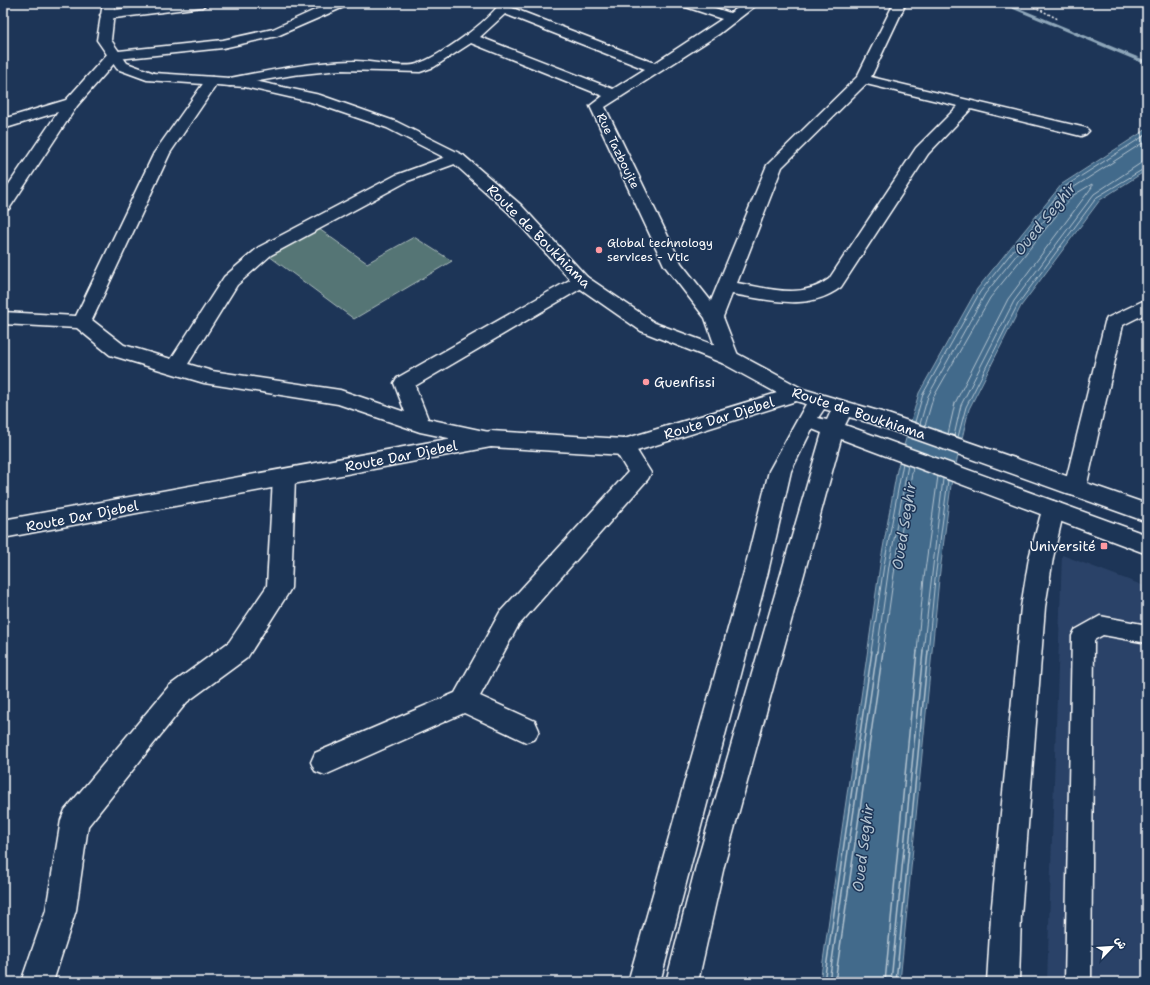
<svg xmlns="http://www.w3.org/2000/svg" width="1150" height="985" viewBox="0 0 1150 985" font-family="'Shantell Sans','Playpen Sans Arabic',sans-serif">
<style>
.built{fill:#2c4367}
.green{fill:#557575;stroke:#aababa}
.water{fill:#436b8b;stroke:#8ea6b9}
.lines{fill:none;stroke-linecap:round;stroke-linejoin:round}
.shore-far1{stroke:#b4c4d1;stroke-width:1}
.shore{stroke:#b4c4d1;stroke-width:1.5}
.stream{fill:#8ea6b9;fill-rule:evenodd}
.service-casing{stroke:#fff;stroke-width:3}
.minor-casing{stroke:#fff;stroke-width:3}
.tertiary-casing{stroke:#fff;stroke-width:3}
.path{stroke:#fff;stroke-width:1.5;stroke-dasharray:2 2;stroke-linecap:butt}
.service{fill:#1d3557;fill-rule:evenodd}
.minor{fill:#1d3557;fill-rule:evenodd}
.tertiary{fill:#1d3557;fill-rule:evenodd}
.poi-dot{fill:#ff9aa2;stroke:#1d3557;stroke-width:1.5}
.labels{text-anchor:middle;dominant-baseline:central;stroke-width:3;stroke-linejoin:round;paint-order:stroke}
.far-street-label{font-size:12px;fill:#fff;stroke:#1d3557}
.far-poi-label{font-size:12px;fill:#fff;stroke:#1d3557;text-anchor:start}
.street-label{font-size:14px;fill:#fff;stroke:#1d3557}
.poi-label{font-size:14px;fill:#fff;stroke:#1d3557;text-anchor:start}
.water-label{font-size:15px;font-style:italic;fill:#b4c4d1;stroke:#1d3557}
</style>
<rect width="100%" height="100%" fill="#1d3557"/>
<filter id="ink" filterUnits="userSpaceOnUse"><feTurbulence type="fractalNoise" baseFrequency=".025" numOctaves="2"/><feDisplacementMap in="SourceGraphic" scale="8" xChannelSelector="R" yChannelSelector="G"/><feConvolveMatrix kernelMatrix="1 2 1 2 8 2 1 2 1" color-interpolation-filters="sRGB"/></filter>
<g filter="url(#ink)">
<!-- built -->
<polygon class="built" points="1062,555 1147,587 1147,982 1047,982"/>
<!-- green -->
<polygon class="green" points="319,229 367,263 414,237 452,261 354,319 269,256"/>
<!-- water -->
<polygon class="water" points="1147,129 1147,170 1100,200 1021,306 969,409 951,485 939,579 900,982 820,982 880,565 897,470 919,393 977,289 1062,184"/>
<g class="lines">
<!-- shore-far1 -->
<g class="shore-far1">
<polyline points="915,422 923,394 980,292 1064,187 1147,134"/>
<polyline points="920,424 928,396 985,294 1068,191 1147,140"/>
<polyline points="925,426 933,398 990,298 1072,196 1092,184 1092,187 1008,299 955,403 948,434"/>
<polyline points="954,436 961,405 1014,301 1094,194 1141,163 1147,162"/>
<polyline points="958,437 966,407 1018,304 1097,197 1147,167"/>
<polyline points="871,652 884,565 903,463"/>
<polyline points="877,652 889,566 908,465"/>
<polyline points="883,652 895,567 913,467"/>
<polyline points="917,652 924,578 938,476"/>
<polyline points="923,652 943,479"/>
<polyline points="928,652 935,579 948,480"/>
</g>
<!-- shore -->
<g class="shore">
<polyline points="824,982 872,651"/>
<polyline points="829,982 877,651"/>
<polyline points="835,982 883,651"/>
<polyline points="885,982 917,651"/>
<polyline points="891,982 923,651"/>
<polyline points="896,982 928,651"/>
</g>
<!-- stream -->
<polygon class="stream" points="999,3 1007,3 1147,61 1147,65"/>
<defs>
<polygon id="service" points="1100,616 1147,625 1147,643 1103,635 1094,640 1091,982 1065,982 1072,636 1075,630"/>
<g id="minor">
<polygon points="171,3 208,3 202,7 107,19 100,15 107,11"/>
<polygon points="330,3 347,3 346,6 277,36 223,48 118,59 77,106 9,209 3,210 3,193 58,112 3,129 3,119 66,100 109,52 223,40 273,29"/>
<path d="M500,3H512L510,7L655,63L722,19L683,6L682,3H700L730,13L745,3H759L719,34L605,107L681,263L711,301L767,165L857,77L894,3H906L871,77L1086,128L1089,131L1086,134L1081,136L971,109L928,154L841,287C808,312 770,300 732,294L723,317L739,358L736,363L729,365L722,363L719,358L705,318L664,265L590,106L603,96L471,43L434,67L420,72L340,70L293,75L230,86L225,85L223,82L225,79L230,78C271,70 312,62 353,61C370,60 403,69 417,64C439,57 488,22 500,3ZM505,14L645,69L613,89L480,37ZM866,84L958,106L916,148L829,279C801,300 769,288 737,283L782,167Z"/>
<polygon points="212,77 217,78 219,81 170,153 92,320 124,345 171,359 224,277 259,247 396,175 451,155 463,155 465,158 463,161 408,181 271,255 237,285 188,364 212,371 340,390 405,412 394,383 397,378 575,277 581,275 587,277 590,281 587,285 415,386 428,419 498,434 502,439 498,444 491,447 420,432 338,404 204,383 110,355 77,328 3,324 3,312 76,316 154,153 207,78"/>
<polygon points="1147,299 1147,313 1123,325 1086,488 1083,494 1075,496 1067,494 1064,488 1105,322 1107,318"/>
<polygon points="624,439 631,441 651,473 648,479 518,626 480,696 535,721 539,730 535,739 526,742 464,713 325,775 315,771 311,762 315,753 455,693 500,612 628,472 613,447 617,441"/>
<polygon points="284,470 292,472 295,478 291,588 287,595 247,658 187,702 88,826 76,910 53,982 21,982 46,910 61,820 65,810 169,686 229,642 267,586 273,478 276,472"/>
<polygon points="1053,501 1061,504 1064,510 1053,558 1045,607 1021,916 1019,982 987,982 991,916 1021,607 1029,558 1042,510 1045,504"/>
</g>
<path id="tertiary" d="M103,3H115L111,40L127,63L154,73L245,79L320,95L397,122L463,155L521,205L587,277L655,323L736,353L803,389L885,413L1147,504V522L871,423L849,417L845,425L1147,535V554L841,439L724,866L698,982H666L696,866L822,433L812,429L791,471L768,572L660,982H628L744,572L769,471L806,404L796,401L624,455L491,447L3,538V520L491,431L624,439L777,393L722,363L641,331L575,285L509,213L451,161L387,128L311,102L245,87L147,80L117,69L97,40ZM824,409L831,411L827,420L818,418Z"/>
</defs>
<!-- service casing -->
<use href="#service" class="service-casing"/>
<!-- minor casing -->
<use href="#minor" class="minor-casing"/>
<!-- tertiary casing -->
<use href="#tertiary" class="tertiary-casing"/>
<!-- path -->
<polyline class="path" points="1027,3 1058,19"/>
<!-- service -->
<use href="#service" class="service"/>
<!-- minor -->
<use href="#minor" class="minor"/>
<!-- tertiary -->
<use href="#tertiary" class="tertiary"/>
</g>
</g>
<!-- markers -->
<g class="poi-dot">
<circle cx="599" cy="250" r="4"/>
<circle cx="646" cy="382" r="4"/>
<rect x="1100" y="542" width="8" height="8" rx="2"/>
</g>
<g class="labels">
<!-- far-street labels -->
<g class="far-street-label">
<text transform="translate(618 151) rotate(64)">Rue Tazboujte</text>
</g>
<!-- far-poi labels -->
<g class="far-poi-label">
<text x="607" y="243">Global technology<tspan x="607" dy="14">services - Vtic</tspan></text>
</g>
<!-- street labels -->
<g class="street-label">
<text transform="translate(539 236) rotate(45)">Route de Boukhiama</text>
<text transform="translate(859 413) rotate(18)">Route de Boukhiama</text>
<text transform="translate(719 418) rotate(-17)">Route Dar Djebel</text>
<text transform="translate(401 456) rotate(-11)">Route Dar Djebel</text>
<text transform="translate(82 516) rotate(-11)">Route Dar Djebel</text>
</g>
<!-- poi labels -->
<g class="poi-label">
<text x="654" y="382">Guenfissi</text>
<text x="1096" y="546" text-anchor="end">Université</text>
</g>
<!-- water labels -->
<g class="water-label">
<text transform="translate(1045 219) rotate(-51)">Oued Seghir</text>
<text transform="translate(904 526) rotate(-81)">Oued Seghir</text>
<text transform="translate(863 848) rotate(-83)">Oued Seghir</text>
</g>
</g>
<!-- margin -->
<rect width="1150" height="985" fill="none" stroke="#1d3557" stroke-width="16"/>
<rect x="8" y="8" width="1134" height="969" fill="none" stroke="#fff" stroke-width="1.5" filter="url(#ink)"/>
<!-- north arrow -->
<g transform="translate(1112 947) rotate(65)" stroke="#1d3557" stroke-width="3" paint-order="stroke">
<path d="M0-3L7 15L0 10L-7 15Z" fill="#ffffff"/>
<text y="-6" font-size="11" font-weight="bold" text-anchor="middle" fill="#ffffff">ش</text>
</g>
</svg>
